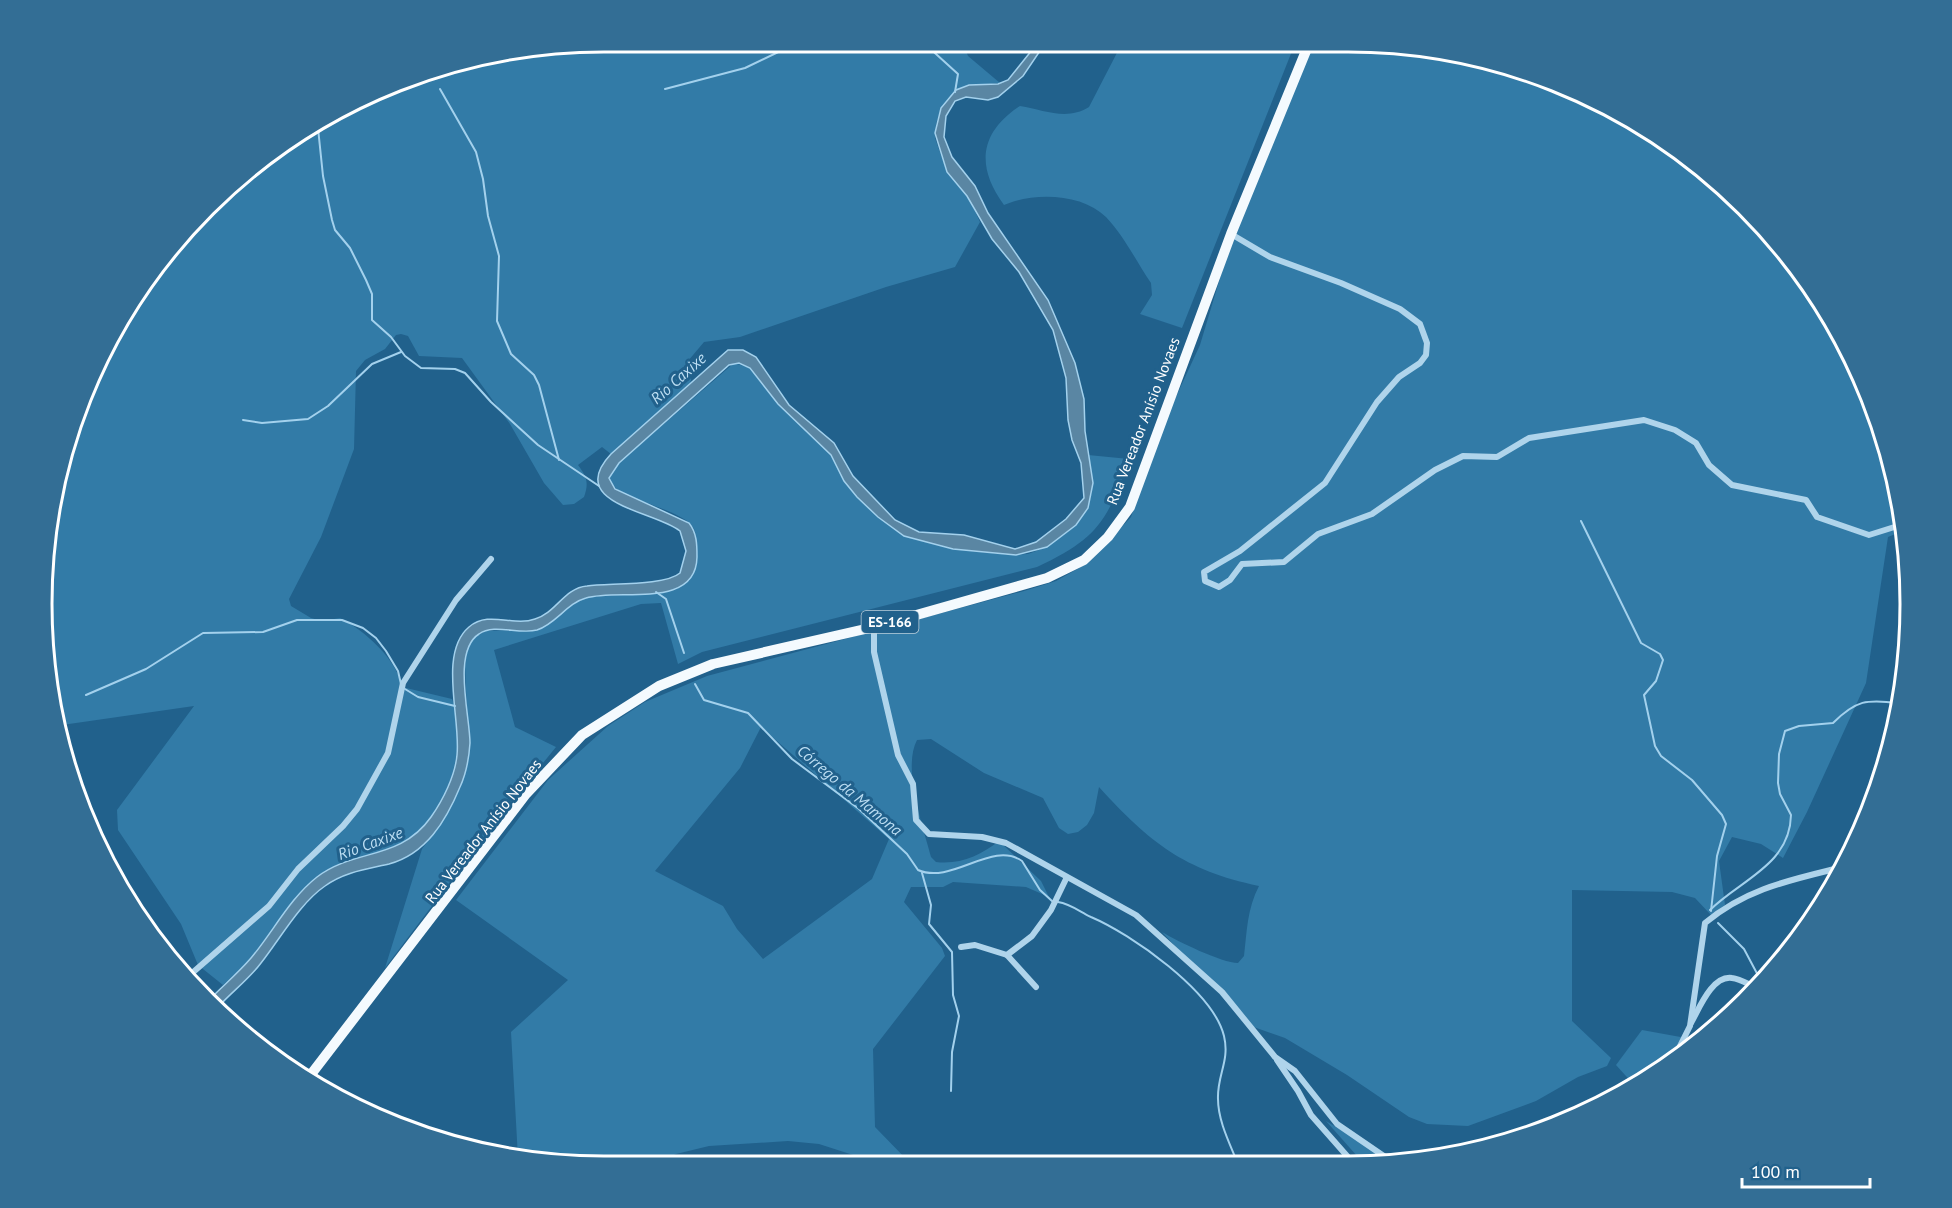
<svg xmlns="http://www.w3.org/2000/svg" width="1952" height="1208" viewBox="0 0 1952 1208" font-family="'PT Sans',sans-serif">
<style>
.green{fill:#327ba7;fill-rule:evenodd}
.water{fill:#5a86a3;stroke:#a3d1ed;stroke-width:1.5}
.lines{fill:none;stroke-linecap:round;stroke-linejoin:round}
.stream{stroke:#a3d1ed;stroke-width:2}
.minor{stroke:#afd4eb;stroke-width:6}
.primary{stroke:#f4fafe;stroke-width:10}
.labels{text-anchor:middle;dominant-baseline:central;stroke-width:6;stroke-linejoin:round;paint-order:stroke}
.shield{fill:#21618c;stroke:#bcd0dc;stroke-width:1.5}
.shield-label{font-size:14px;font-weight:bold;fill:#fff}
.street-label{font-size:15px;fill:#fff;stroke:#21618c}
.water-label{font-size:16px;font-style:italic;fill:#bbddf2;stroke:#21618c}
.rim{fill:none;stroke:#fff;stroke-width:3}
</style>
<rect width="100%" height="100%" fill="#21618c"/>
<!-- green -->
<g class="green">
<path d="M604,42L963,44L968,56L1000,83L969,85L941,108L936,124L935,138L947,172L968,196L980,222L955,267L886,287L740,337L704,342L688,361L691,380L689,386L611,454L602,447L578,465C587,477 589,483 584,497L574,504L563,505L544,483L510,424L462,358L419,356L408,336L401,334L396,335L385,349L365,360L356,371L354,449L321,537L289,599L291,606L311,618L322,621L340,618C365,631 397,659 402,687L452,699C471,741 445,826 401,845C374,857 340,858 316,878C291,899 273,931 252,956C244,966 233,976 223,985L198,965L181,924L118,830L117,810L194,706L62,725L42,604L72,424L137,291L262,158L424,72Z"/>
<path d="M1121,45L1294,46L1182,328L1140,314L1152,295L1151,283C1136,261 1124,236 1106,217C1082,193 1033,192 1004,205C976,167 979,133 1020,106C1044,110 1067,121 1089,107Z"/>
<path d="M1308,46L1421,47L1563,85L1690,158L1770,233L1835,323L1880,423L1905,530L1888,537L1866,683L1807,812L1783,858L1761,844L1732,837L1719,861L1725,905L1711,915L1695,898L1672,892L1572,890V1021L1611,1058L1607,1066L1578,1077L1536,1101L1468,1126L1427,1124L1409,1117L1347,1075L1285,1038L1248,1025L1162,932C1177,941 1222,963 1238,963L1244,956C1247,931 1247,909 1259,886C1184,870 1150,843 1099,787L1094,813L1087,825L1078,832L1068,834L1059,828L1043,798L984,773L931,739L917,740C902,769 923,826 931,857L936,862C960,865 981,855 999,841L1041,881L1049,897L1026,887L953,882L943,887H911L904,902L942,948L945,956L873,1049L875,1127L910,1163H878L819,1144L788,1141L709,1146L676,1154L659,1162L531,1161L518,1158L511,1032L568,980L456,900L548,780L608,726L645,702L707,676L1024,591L1056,581L1088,563L1131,517L1161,429L1200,345L1232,238ZM761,727L889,839L872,879L763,959L737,929L723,906L655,871L740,768Z"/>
<path d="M734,363L750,368L778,404L831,455L844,481L878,517L911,538L953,549L1011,555L1028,554L1047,547L1069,531L1088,508L1092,491L1088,455L1129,459C1108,521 1097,539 1037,567L702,652L678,664L661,603L641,604L494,650L515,727L556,747L499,817L385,968L422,849L441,823L461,787L467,713L465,667L467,650L474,637L486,631L538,629L574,602L588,597L662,593L675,590L690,580C691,567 700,542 694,529C683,507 612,500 609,478L619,463Z"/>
<polygon points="1642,1030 1697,1040 1635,1086 1616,1065"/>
<polygon points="1326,1121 1396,1163 1365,1165"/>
</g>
<!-- water -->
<path class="water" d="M1036,45H1044L1023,76L998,97L988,100L966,97L955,101L946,116L944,137L952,157L975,186L988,213L1048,300L1075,363L1084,399L1085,431L1093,483L1088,508L1076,525L1047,547L1016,555L953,549L904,536L878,517L857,497L844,481L831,455L778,404L750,368L739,363L729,365L619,463L609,478L615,489L689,523C697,533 697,545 697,557C696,610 619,588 586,598C567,603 556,624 537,630C519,635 494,623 479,634C452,651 470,716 470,743C469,758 466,774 460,787C446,821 426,854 389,864C367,869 344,872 325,886C300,903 280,939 261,963C250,978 233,991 220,1005L212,997C225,984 239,972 251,958C273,932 290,898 317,877C355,848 400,861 431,817C443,800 455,776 457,755C461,719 438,653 469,627C489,610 513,627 535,619C556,613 564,588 587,586C609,583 665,586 680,573L686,551L680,531C655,511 564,504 611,454L728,350H743L756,357L789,405L834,443L853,476L895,520L919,532L964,535L1015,549L1036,542L1066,519L1084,498L1081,463L1072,440L1068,420L1066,378L1053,330L1019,272L992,239L967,196L947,172L935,133L941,108L956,90L969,85L998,84L1008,80Z"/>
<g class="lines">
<!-- stream -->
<g class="stream">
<polyline points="925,44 958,74 955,92"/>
<polyline points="440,89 476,152 483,179 488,216 499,256 497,321 511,354 534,375 539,385 559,460"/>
<polyline points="665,89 745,68 797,43"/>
<polyline points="318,128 323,176 332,220 335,230 350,248 366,280 372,294 372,320 391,337 405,356 421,368 455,369 465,373 491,402 538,445 599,486"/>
<polyline points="243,420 262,423 308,419 328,406 372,364 401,352"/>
<polyline points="1581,521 1641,643 1660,654 1663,660 1656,681 1644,695 1655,746 1661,756 1692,780 1722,815 1726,824 1717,856 1711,911"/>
<polyline points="656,592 666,599 684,653"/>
<path d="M695,684L704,700L748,713L792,759L859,809L907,854L918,870C952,885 992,840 1022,861L1040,890L1052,901"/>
<polyline points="405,689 418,697 455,706"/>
<polyline points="86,695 146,669 203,633 263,632 297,620 342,620 363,628 376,638 386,651 398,671 401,684"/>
<polyline points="922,873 931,905 929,924 952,952 953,995 959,1016 952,1052 951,1091"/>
<path d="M1058,902C1071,904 1080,912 1091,917C1131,934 1213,991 1224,1036C1230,1061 1217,1075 1218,1099C1218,1121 1230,1144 1238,1164"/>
<path d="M1710,910C1740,880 1790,865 1791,815L1780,794L1778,783L1779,754L1785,731L1799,726L1833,723C1856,700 1867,699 1898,703"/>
<polyline points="1718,923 1744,949 1761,981"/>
<polyline points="1765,977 1777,964"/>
</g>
<!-- minor -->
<g class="minor">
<polyline points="1231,234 1270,257 1341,283 1400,309 1420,324 1427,343 1426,355 1420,363 1399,377 1377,402 1325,483 1240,551 1204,572 1205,581 1219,587 1230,580 1242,564 1284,562 1318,534 1372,514 1435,470 1463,456 1497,457 1529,438 1644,420 1675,430 1696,443 1709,465 1732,485 1806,500 1817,517 1869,535 1904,524"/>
<polyline points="874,627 874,652 898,755 913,784 916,820 929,834 982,837 1006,843 1136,915 1222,992 1275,1057 1295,1071 1337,1124 1394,1163"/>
<polyline points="961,947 975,945 1007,955 1032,936 1051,910 1066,879"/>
<polyline points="1007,955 1036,987"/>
<polyline points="191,974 269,906 298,869 343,826 357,809 388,753 403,683 456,600 491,559"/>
<path d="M1691,1023C1699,1009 1712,975 1732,978C1740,979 1748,984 1755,987"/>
<path d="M1674,1058L1690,1026L1705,923C1747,888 1791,880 1843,867"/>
<polyline points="1277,1060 1298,1091 1311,1115 1355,1165"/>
</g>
<!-- primary -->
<polyline class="primary" points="309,1077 526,794 582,735 659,686 713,664 874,627 1047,578 1084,560 1108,537 1130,507 1231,234 1308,46"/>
</g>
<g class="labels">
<!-- shield labels -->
<rect class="shield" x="861.5" y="611" width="57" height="22" rx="4.5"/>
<g class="shield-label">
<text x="890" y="622">ES-166</text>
</g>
<!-- street labels -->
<g class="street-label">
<text transform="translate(1143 421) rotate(-69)">Rua Vereador Anísio Novaes</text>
<text transform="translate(483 831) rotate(-52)">Rua Vereador Anísio Novaes</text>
</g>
<!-- water labels -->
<g class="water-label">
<text transform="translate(678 378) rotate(-42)">Rio Caxixe</text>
<text transform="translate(850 790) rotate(40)">Córrego da Mamona</text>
<text transform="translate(370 843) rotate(-20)">Rio Caxixe</text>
</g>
</g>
<!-- crop -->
<path d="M0 0H1952V1208H0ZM604 52H1348A552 552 0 0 1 1900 604V604A552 552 0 0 1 1348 1156H604A552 552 0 0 1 52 604V604A552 552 0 0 1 604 52Z" fill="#336e95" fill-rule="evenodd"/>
<path class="rim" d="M604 52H1348A552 552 0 0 1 1900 604V604A552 552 0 0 1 1348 1156H604A552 552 0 0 1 52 604V604A552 552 0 0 1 604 52Z"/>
<!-- scale -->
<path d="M1742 1178v9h128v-9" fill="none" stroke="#ffffff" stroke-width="3"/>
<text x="1751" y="1178" font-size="18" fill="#ffffff" stroke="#21618c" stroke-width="4.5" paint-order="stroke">100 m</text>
</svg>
